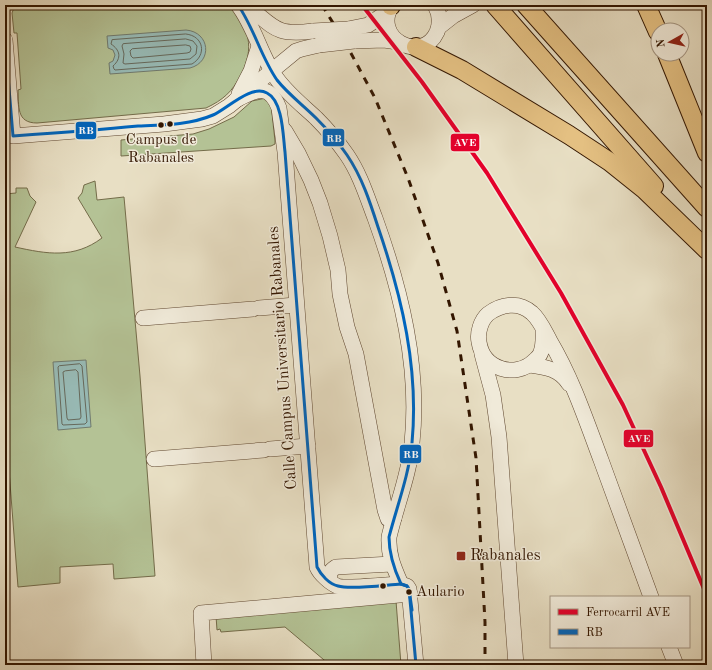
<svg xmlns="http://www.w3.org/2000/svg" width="712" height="670" viewBox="0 0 712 670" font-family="'Old Standard TT',serif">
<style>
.green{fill:#b4c295;stroke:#746c4a}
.water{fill:#98bcb8;stroke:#707a6e}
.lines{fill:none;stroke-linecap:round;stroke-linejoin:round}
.shore{stroke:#66695c;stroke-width:1}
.minor-casing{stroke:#604831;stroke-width:16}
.major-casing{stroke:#331600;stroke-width:20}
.minor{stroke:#f0ead9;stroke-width:15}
.major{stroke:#e4c082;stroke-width:18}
.rail{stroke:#331600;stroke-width:3;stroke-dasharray:7 7;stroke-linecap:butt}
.minor-bridge-casing{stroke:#604831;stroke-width:16;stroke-linecap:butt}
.minor-bridge{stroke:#f0ead9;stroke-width:15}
.bus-1-casing{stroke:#f0ead9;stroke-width:6}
.bus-1{stroke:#0065bd;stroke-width:3}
.rail-1-casing{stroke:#f0ead9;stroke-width:7}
.rail-1{stroke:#e4002b;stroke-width:4}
.bus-dot{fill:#331600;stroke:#f0ead9;stroke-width:1.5}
.poi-dot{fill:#8f2418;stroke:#f0ead9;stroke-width:1.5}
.labels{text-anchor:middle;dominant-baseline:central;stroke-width:3;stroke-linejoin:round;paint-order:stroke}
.bus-label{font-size:15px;fill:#331600;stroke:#f0ead9}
.street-label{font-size:16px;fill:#331600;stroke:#f0ead9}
.poi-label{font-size:16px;fill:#331600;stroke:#f0ead9;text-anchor:start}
.line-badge{stroke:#f0ead9;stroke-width:1.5}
.badge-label{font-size:11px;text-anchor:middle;font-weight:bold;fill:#fff}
</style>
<rect width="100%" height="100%" fill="#e8dfc4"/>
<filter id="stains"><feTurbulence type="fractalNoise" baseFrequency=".005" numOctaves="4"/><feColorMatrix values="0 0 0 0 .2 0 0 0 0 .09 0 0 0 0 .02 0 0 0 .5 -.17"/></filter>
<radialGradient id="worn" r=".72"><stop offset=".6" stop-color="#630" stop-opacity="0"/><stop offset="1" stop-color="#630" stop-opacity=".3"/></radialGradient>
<!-- green -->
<g class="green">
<path d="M15,5H230C249,27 255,48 241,75C232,92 223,100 206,108L37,123C16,123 19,106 18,90L21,89L17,33H14L12,13Z"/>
<polygon points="266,98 271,104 275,141 275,144 271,146 121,156 121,140 193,134 209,129 234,117 252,101"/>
<path d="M95,181L97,200L124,197L140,376L155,576L114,579L113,564L60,567V583L18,587L5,418V194L16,193V188H27L30,196L36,202L15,247C47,254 74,259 102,238L78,198L82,193L84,185Z"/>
<polygon points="396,601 401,665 330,665 285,627 221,632 220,629 217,630 216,616"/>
</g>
<!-- water -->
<g class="water">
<path d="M186,30C210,32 213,62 190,68L110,74L109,63L113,61L115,55L113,50L108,48L107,36Z"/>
<polygon points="86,360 91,427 58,430 53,362"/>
</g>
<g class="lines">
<!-- shore -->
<g class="shore">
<path d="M186,34C204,36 207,55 192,64L115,70L114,69L113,66C122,58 120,50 111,44L112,40Z"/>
<polygon points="186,39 193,41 197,46 196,54 190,59 125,64 123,63 124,54 122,46 123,44"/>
<polygon points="186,45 190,46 191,49 190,52 187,53 133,58 131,56 130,51 132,49"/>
<polygon points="80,364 82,366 87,422 85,424 63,425 62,424 58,367 59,366"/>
<polygon points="76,370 78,372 81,417 80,419 68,420 67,418 63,372 65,371"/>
</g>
<defs>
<g id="minor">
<path d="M238,5C255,27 261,57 277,79C288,94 302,105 316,118C327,129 338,142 347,155C360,174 367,197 375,218C401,290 420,367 412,443C410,472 396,507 389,537C388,555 394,568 401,584"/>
<path d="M246,5C275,27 274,36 313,31"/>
<path d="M392,5C371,38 422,65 437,32C441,22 440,14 435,5"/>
<polyline points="439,27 453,16 473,5"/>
<polyline points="348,29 368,25 389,11"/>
<polyline points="5,40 13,136 164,124 202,119 213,116 229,106 296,51 302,49 319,45"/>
<polyline points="354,41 384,40 398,42"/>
<polyline points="239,94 251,71 259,46"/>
<path d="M236,100C255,90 269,82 279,108L285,152L317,567C320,574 330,583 337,586C345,589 390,584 401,584L407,586L409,589L416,665"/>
<polyline points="285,131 298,153 311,180 320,203 330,236 338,270 340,294 347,327 356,354 385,510 388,519 391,520 394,518"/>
<polyline points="259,308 296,305"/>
<polyline points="143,318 253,309"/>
<path d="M543,328C543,336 544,344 541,352C540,356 537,358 534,361C515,379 483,369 479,342C477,333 481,320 488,314C501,304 519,301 532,313C540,320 545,332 550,341C572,378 586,420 601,460C618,506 634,551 651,597"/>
<polyline points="482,354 493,395 499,437 516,665"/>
<path d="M530,365C545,367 560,369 569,384"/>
<polyline points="270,449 308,446"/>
<polyline points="154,459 264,450"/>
<path d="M330,580C329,573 330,571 336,567L392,564"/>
<polyline points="669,647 676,665"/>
<polyline points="204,665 201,613 410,594"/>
</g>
<g id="major">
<polyline points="495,5 654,186"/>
<polyline points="526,5 707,208"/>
<polyline points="646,5 658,32"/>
<polyline points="391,6 391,5"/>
<polyline points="416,47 462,70 569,135 610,162 645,190 707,250"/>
<polyline points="667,54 707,153"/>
</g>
</defs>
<!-- minor casing -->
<use href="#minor" class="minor-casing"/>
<!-- major casing -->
<use href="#major" class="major-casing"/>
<!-- minor -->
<use href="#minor" class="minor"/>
<!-- major -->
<use href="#major" class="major"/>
<!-- rail -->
<polyline class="rail" points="322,5 346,44 375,98 408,178 438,263 457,331 476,458 485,622 485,665"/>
<defs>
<g id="minor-bridge">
<polyline points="313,31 348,29"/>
<polyline points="319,45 354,41"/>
</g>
</defs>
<!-- minor-bridge casing -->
<use href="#minor-bridge" class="minor-bridge-casing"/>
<!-- minor-bridge -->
<use href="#minor-bridge" class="minor-bridge"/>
<defs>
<g id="bus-1">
<path d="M238,5C254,28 261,57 277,80C288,94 303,105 316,118C327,129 338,142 347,155C362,177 370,202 378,227C402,297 419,369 412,443C409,475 397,506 389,537C389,554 394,569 401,584L407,586L409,589L412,610"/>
<path d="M5,40L13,136C55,133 96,130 138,126C162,125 190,125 213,115C227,109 251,84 267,93C283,101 283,136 285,152L317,567C321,575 329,584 338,586C351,590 385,585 401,584L407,586L409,589L416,665"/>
</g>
</defs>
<!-- bus-1 casing -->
<use href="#bus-1" class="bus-1-casing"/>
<!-- bus-1 -->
<use href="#bus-1" class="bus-1"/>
<defs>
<polyline id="rail-1" points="362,5 422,82 487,173 561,293 623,405 661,487 707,596"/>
</defs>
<!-- rail-1 casing -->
<use href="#rail-1" class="rail-1-casing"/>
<!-- rail-1 -->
<use href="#rail-1" class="rail-1"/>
</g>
<!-- markers -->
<g class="bus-dot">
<circle cx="170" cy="124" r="3.5"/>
<circle cx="161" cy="125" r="3.5"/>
<circle cx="383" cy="586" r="3.5"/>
<circle cx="409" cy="592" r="3.5"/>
</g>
<rect class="poi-dot" x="456" y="551" width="10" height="10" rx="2"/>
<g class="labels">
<!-- bus labels -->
<g class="bus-label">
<text x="161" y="140">Campus de<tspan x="161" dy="18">Rabanales</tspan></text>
<text x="416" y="592" text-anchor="start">Aulario</text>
</g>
<!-- street labels -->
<g class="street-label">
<text transform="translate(283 358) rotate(-94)">Calle Campus Universitario Rabanales</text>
</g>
<!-- poi labels -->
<g class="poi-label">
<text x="470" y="556">Rabanales</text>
</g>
</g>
<g class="line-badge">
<rect x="75" y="121" width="22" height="19" rx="4" fill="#0065bd"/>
<rect x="322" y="128" width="23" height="19" rx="4" fill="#0065bd"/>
<rect x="450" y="133" width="30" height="19" rx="4" fill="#e4002b"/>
<rect x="623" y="429" width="31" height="19" rx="4" fill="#e4002b"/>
<rect x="399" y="444" width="23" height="20" rx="4" fill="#0065bd"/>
</g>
<g class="badge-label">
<text x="86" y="134">RB</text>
<text x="334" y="142">RB</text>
<text x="465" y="146">AVE</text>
<text x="639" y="442">AVE</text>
<text x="411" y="458">RB</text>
</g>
<!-- margin -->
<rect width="712" height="670" fill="none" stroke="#e8dfc4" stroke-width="20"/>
<rect x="6" y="6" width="700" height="658" fill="none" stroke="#331600" stroke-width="2"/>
<rect x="10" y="10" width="692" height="650" fill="none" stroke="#331600"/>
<!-- legend -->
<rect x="550" y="596" width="140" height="52" fill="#f0ead9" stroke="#a49582"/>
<rect x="558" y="609" width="20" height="6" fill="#e4002b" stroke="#a49582"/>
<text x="586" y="616" font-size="12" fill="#331600">Ferrocarril AVE</text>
<rect x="558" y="629" width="20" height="6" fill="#0065bd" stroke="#a49582"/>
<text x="586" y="636" font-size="12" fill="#331600">RB</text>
<!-- north arrow -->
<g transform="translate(670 42) rotate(262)"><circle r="19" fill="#f0ead9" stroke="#a49582"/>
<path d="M0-3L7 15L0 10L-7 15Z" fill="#8f2418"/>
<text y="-6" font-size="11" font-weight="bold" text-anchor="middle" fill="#331600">N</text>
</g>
<rect width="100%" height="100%" filter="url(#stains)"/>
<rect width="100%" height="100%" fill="url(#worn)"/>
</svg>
